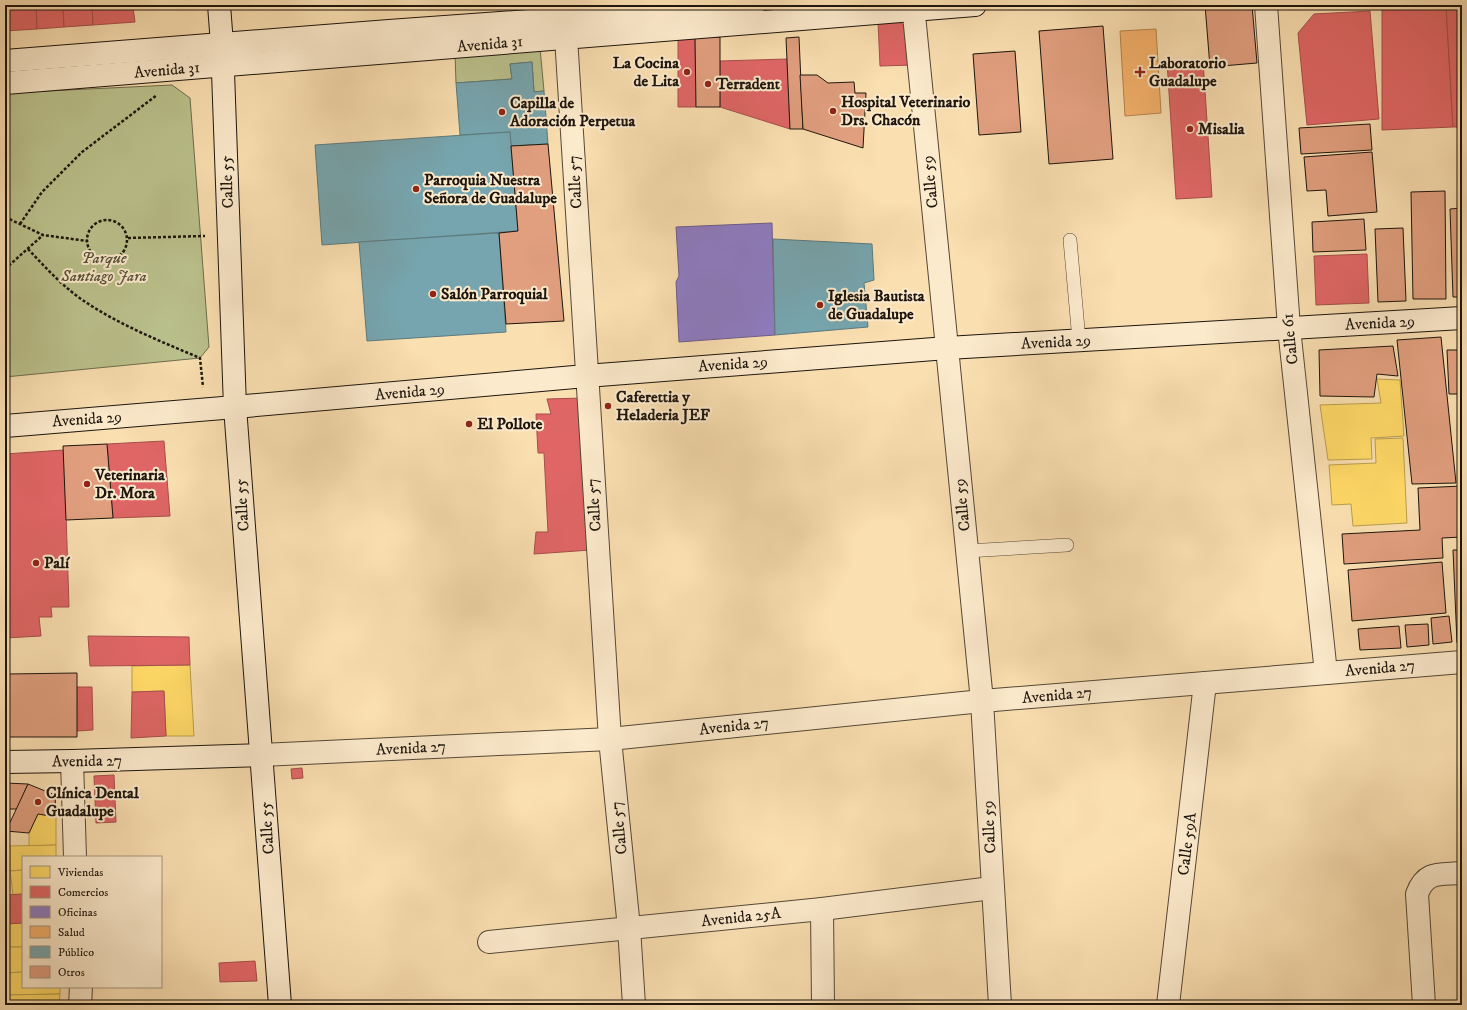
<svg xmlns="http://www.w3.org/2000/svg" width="1467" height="1010" viewBox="0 0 1467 1010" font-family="'IM FELL DW Pica',serif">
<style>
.green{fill:#bbc28d;stroke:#6c6c4d}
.homes{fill:#ffd966;stroke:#bb9e4b}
.shops{fill:#e06666;stroke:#a64e4b}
.offices{fill:#8e7cc3;stroke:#6c5d8c}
.health{fill:#f6b26b;stroke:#b5834f}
.public{fill:#76a5af;stroke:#5b7a7e}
.building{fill:#e19f7f;stroke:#1d150d}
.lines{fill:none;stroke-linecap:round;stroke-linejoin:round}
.lane-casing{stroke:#544836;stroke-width:14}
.street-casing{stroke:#544836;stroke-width:24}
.secondary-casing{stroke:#1d150d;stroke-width:24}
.path{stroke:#1d150d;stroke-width:2.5;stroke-dasharray:3 2;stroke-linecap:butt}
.lane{stroke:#fceacc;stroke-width:13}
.street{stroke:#fceacc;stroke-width:22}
.secondary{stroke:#fceacc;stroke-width:22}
.poi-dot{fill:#8f2418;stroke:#fceacc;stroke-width:1.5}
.labels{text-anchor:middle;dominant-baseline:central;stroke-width:4;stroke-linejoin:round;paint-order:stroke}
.street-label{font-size:16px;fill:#1d150d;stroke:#fceacc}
.poi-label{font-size:16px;font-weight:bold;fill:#1d150d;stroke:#fceacc;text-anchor:start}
.park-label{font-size:16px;font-style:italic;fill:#54523a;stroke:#fceacc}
</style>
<rect width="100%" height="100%" fill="#fadfb1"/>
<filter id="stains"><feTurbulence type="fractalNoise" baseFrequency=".005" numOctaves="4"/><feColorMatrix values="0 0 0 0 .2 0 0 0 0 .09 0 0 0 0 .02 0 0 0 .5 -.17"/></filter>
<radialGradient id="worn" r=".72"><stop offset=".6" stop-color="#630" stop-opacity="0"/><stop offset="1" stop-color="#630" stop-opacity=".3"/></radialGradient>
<!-- green -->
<g class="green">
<polygon points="540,48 544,91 534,92 532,62 510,64 512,79 456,83 455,53"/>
<polygon points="172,85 190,98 209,347 200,358 5,377 5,93"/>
</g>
<!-- homes -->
<g class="homes">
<polygon points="1377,379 1400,380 1404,436 1371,438 1372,459 1328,460 1320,405 1381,403"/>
<polygon points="1403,438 1407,523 1353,526 1351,504 1332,505 1329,465 1376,463 1375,439"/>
<polygon points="190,665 194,736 166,736 164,691 132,692 132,666"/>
<polygon points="38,814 56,817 56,845 29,846 29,833"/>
<polygon points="56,845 56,857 23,857 23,870 10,871 10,846"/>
<polygon points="23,870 23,894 13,895 10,871"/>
<polygon points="23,923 23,947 5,947 5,924"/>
<polygon points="5,947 23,947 23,972 5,973"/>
<polygon points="23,972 23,987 60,987 60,994 5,995 5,973"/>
<polygon points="60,994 59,1005 5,1005 5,995"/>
</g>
<!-- shops -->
<g class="shops">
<polygon points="5,5 36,5 37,29 5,31"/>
<polygon points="36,5 63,5 64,27 37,29"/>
<polygon points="63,5 92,5 93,25 64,27"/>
<polygon points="92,5 162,5 133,7 135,22 93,25"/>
<polygon points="234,5 253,5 253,7 235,8"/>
<polygon points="1382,5 1446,5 1453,127 1382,130"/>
<polygon points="1446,5 1462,5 1462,127 1453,127"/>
<polygon points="1370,11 1379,119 1307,125 1298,33 1314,14"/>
<polygon points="878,22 899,22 913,31 914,65 880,66"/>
<polygon points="678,37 695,37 696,107 678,107"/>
<polygon points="787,59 790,129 720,107 720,61"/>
<polygon points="1203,60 1212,197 1176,199 1167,62"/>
<polygon points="1367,254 1369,303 1316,305 1314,256"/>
<polygon points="584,398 591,550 534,554 536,532 548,532 544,453 538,453 536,414 551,414 547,399"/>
<polygon points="164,441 170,516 113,518 107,444"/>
<polygon points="64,450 69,607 51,607 52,617 39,617 41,636 5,638 5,454"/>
<polygon points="88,636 189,637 190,665 90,666"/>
<polygon points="77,687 92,687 93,730 77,731"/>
<polygon points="164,691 166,736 131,738 132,692"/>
<polygon points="302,768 303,778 292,779 291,769"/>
<polygon points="114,775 116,822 96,823 94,776"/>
<polygon points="23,894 23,923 5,924 5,895"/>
<polygon points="255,961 257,981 220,982 219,963"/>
</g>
<!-- offices -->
<polygon class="offices" points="772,223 775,335 679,342 676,282 679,276 676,227"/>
<!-- health -->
<polygon class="health" points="1156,29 1161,113 1125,116 1120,31"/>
<!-- public -->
<g class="public">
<polygon points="532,62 534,92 544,91 548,144 511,146 510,132 460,135 456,83 512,79 510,64"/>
<polygon points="510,132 518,231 322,245 315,145"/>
<polygon points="499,233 506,332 367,341 359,242"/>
<polygon points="773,239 872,244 874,280 864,283 868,327 775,335"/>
</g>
<!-- building -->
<g class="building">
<polygon points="1205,5 1252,5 1257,63 1210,67"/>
<polygon points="1103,26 1113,159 1049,164 1039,31"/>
<polygon points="695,37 720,37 720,107 696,107"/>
<polygon points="799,37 803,129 790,129 786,38"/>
<polygon points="1015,51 1021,132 979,135 973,54"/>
<polygon points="800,75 817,75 828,83 854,82 855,93 866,93 863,148 803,129"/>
<polygon points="1370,124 1372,150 1301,154 1299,128"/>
<polygon points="548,144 564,321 506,324 499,233 518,231 511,146"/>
<polygon points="1372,152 1377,212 1328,216 1326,190 1307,191 1304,157"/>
<polygon points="1445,191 1446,299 1413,299 1411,192"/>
<polygon points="1462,208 1462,297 1453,297 1450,209"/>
<polygon points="1364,219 1366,250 1313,252 1312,222"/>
<polygon points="1403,228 1406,301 1378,302 1375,229"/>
<polygon points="1441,337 1456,483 1412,484 1397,340"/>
<polygon points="1393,346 1398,376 1377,374 1374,397 1320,396 1319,350"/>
<polygon points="1447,350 1462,350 1462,394 1449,394"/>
<polygon points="107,444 113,518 66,520 63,446"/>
<polygon points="1462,486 1462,537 1442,538 1443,558 1344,564 1342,534 1420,530 1418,488"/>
<polygon points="1453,550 1462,550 1462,643 1457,643"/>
<polygon points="1442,562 1446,613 1352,621 1348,570"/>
<polygon points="1449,616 1452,642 1433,644 1431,618"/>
<polygon points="1428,624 1429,645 1407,647 1405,625"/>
<polygon points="1399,626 1401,648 1360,650 1358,629"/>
<polygon points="5,659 8,659 8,674 77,673 77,737 5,737"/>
<polygon points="5,783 28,784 17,809 5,809"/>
<polygon points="28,784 55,795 56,817 38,814 29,833 6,831"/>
</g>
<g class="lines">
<defs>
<g id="lane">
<polyline points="1070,240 1079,340"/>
<polyline points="967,551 1067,545"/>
</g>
<g id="street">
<polyline points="564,5 610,739 629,928 634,1005"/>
<polyline points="913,5 982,701 1000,1005"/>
<polyline points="1266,5 1289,328 1326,673"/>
<polyline points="261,755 610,739 982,701 1462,662"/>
<polyline points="72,761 75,857"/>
<polyline points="822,909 823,1005"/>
<polyline points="489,942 822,909 992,888"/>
<polyline points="80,1005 81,987"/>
<polyline points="1168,1005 1205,683"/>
<path d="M1424,1005L1417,894C1426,870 1440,875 1462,873"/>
</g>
<g id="secondary">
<polyline points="219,5 222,44 235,407 280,1005"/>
<polyline points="5,61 389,31 754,5"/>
<polyline points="5,83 975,5"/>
<polyline points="5,426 235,407 586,376 947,348 1462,318"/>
<polyline points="5,762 72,761 261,755"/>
</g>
</defs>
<!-- lane casing -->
<use href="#lane" class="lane-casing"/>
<!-- street casing -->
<use href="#street" class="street-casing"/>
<!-- secondary casing -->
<use href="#secondary" class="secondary-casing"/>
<!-- path -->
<g class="path">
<polyline points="5,217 43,235 87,241"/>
<circle cx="107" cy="240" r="20"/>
<polyline points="20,224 42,192 82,152 157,95"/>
<polyline points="128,238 205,236"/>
<path d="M28,249C46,268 65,289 87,303C122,326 162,342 200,358L203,387"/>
<polyline points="5,269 43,235"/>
</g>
<!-- lane -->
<use href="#lane" class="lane"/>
<!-- street -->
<use href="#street" class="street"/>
<!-- secondary -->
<use href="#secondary" class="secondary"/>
</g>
<!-- markers -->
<g class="poi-dot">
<circle cx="687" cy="72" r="4"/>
<path d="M1138 66h4v4h4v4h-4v4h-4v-4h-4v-4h4z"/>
<circle cx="708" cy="84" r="4"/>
<circle cx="833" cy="111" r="4"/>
<circle cx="502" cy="112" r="4"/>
<circle cx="1190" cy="129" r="4"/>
<circle cx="416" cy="189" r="4"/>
<circle cx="433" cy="294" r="4"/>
<circle cx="820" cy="305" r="4"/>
<circle cx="608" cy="406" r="4"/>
<circle cx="469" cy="424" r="4"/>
<circle cx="87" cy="484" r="4"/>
<circle cx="36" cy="563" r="4"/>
<circle cx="38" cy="802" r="4"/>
</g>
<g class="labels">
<!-- street labels -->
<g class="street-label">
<text transform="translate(490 44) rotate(-5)">Avenida 31</text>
<text transform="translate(167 70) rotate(-5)">Avenida 31</text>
<text transform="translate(227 182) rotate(-92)">Calle 55</text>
<text transform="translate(575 182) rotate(-93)">Calle 57</text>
<text transform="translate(930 182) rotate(-96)">Calle 59</text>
<text transform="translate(1380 323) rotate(-3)">Avenida 29</text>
<text transform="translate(1290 339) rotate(-96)">Calle 61</text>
<text transform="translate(1056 342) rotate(-3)">Avenida 29</text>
<text transform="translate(733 364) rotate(-4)">Avenida 29</text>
<text transform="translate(410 392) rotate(-5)">Avenida 29</text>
<text transform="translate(87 419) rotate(-4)">Avenida 29</text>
<text transform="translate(242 505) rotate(-94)">Calle 55</text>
<text transform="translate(594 505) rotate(-94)">Calle 57</text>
<text transform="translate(962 505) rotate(-96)">Calle 59</text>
<text transform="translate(1380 668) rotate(-5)">Avenida 27</text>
<text transform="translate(1057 695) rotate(-5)">Avenida 27</text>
<text transform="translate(734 726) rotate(-6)">Avenida 27</text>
<text transform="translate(411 748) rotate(-3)">Avenida 27</text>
<text transform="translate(87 761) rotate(-1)">Avenida 27</text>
<text transform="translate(989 827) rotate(-93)">Calle 59</text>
<text transform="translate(267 828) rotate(-94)">Calle 55</text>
<text transform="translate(619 828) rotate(-96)">Calle 57</text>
<text transform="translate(1187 844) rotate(-83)">Calle 59A</text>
<text transform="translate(741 917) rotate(-6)">Avenida 25A</text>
</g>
<!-- poi labels -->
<g class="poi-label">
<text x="679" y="63" text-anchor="end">La Cocina<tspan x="679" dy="18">de Lita</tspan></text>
<text x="1149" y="63">Laboratorio<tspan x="1149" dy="18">Guadalupe</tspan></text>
<text x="716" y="84">Terradent</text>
<text x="841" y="102">Hospital Veterinario<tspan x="841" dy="18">Drs. Chacón</tspan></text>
<text x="510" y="103">Capilla de<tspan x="510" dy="18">Adoración Perpetua</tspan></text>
<text x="1198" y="129">Misalia</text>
<text x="424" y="180">Parroquia Nuestra<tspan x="424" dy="18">Señora de Guadalupe</tspan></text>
<text x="441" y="294">Salón Parroquial</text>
<text x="828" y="296">Iglesia Bautista<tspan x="828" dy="18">de Guadalupe</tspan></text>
<text x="616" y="397">Caferettia y<tspan x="616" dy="18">Heladeria JEF</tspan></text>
<text x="477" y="424">El Pollote</text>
<text x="95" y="475">Veterinaria<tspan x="95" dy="18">Dr. Mora</tspan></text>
<text x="44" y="563">Palí</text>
<text x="46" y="793">Clínica Dental<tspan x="46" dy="18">Guadalupe</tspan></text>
</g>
<!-- park labels -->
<g class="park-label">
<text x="104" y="258">Parque<tspan x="104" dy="18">Santiago Jara</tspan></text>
</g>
</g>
<!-- margin -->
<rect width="1467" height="1010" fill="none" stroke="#fadfb1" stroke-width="20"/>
<rect x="6" y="6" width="1455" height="998" fill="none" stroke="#1d150d" stroke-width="2"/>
<rect x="10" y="10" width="1447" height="990" fill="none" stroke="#1d150d"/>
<!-- legend -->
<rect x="22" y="856" width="140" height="132" fill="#fceacc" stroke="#a39580"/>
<rect x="30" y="866" width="20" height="12" fill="#ffd966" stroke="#a39580"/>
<text x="58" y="876" font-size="12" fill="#1d150d">Viviendas</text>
<rect x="30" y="886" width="20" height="12" fill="#e06666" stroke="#a39580"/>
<text x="58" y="896" font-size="12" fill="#1d150d">Comercios</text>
<rect x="30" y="906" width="20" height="12" fill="#8e7cc3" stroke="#a39580"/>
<text x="58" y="916" font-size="12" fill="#1d150d">Oficinas</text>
<rect x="30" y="926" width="20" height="12" fill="#f6b26b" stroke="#a39580"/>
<text x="58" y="936" font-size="12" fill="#1d150d">Salud</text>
<rect x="30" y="946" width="20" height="12" fill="#76a5af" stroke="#a39580"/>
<text x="58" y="956" font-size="12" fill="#1d150d">Público</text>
<rect x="30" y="966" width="20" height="12" fill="#e19f7f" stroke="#a39580"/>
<text x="58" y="976" font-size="12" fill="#1d150d">Otros</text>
<rect width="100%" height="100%" filter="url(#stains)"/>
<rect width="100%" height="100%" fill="url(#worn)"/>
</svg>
